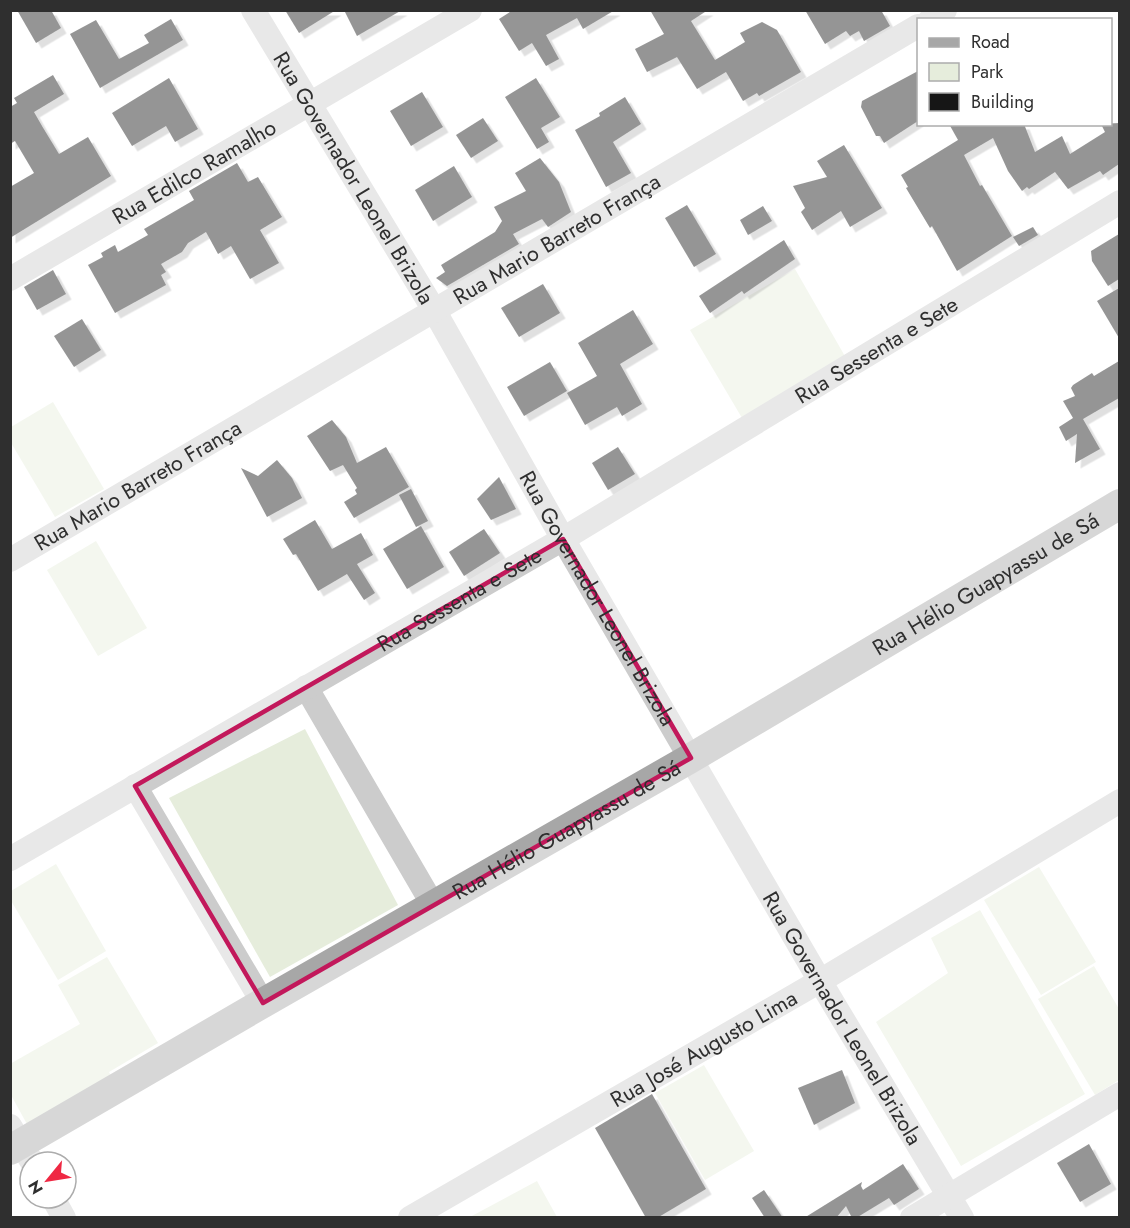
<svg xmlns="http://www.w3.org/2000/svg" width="1130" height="1228" viewBox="0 0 1130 1228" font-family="Jost,sans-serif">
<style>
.green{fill:#e6eddc}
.building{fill:#161616;filter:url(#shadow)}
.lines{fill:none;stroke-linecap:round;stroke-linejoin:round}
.minor{stroke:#ccc;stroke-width:24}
.major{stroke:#a7a7a7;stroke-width:30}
.marked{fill:none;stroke:#c2185b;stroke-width:4.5;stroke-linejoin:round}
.labels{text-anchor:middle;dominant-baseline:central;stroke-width:6;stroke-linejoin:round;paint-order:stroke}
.street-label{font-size:22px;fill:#2f2f2f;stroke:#fff}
</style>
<defs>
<filter id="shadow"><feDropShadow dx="5.5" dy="5.5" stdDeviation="0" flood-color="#0004"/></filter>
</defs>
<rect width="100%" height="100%" fill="#fff"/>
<!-- green -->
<g class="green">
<polygon points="795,269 846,358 742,418 690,330"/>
<polygon points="53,402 104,489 55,517 10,441 11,427"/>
<polygon points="96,541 147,628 98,656 47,570"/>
<polygon points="305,729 398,905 270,977 169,798"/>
<polygon points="56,864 106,951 58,980 10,899 11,891"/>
<polygon points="1039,867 1096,962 1041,995 984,900"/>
<polygon points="980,910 1085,1094 961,1166 876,1022 948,973 931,938"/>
<polygon points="107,957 158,1043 109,1072 112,1078 28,1126 11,1095 10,1064 80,1024 58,985"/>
<polygon points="1094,966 1119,1009 1119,1080 1095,1095 1038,999"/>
<polygon points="704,1065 754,1151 705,1180 655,1093"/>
<polygon points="537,1181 557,1217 470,1217"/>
</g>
<!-- building -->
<g class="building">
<polygon points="17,10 51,10 61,28 36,43"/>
<polygon points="285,10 336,10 299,33"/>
<polygon points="344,10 402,10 357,36"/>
<polygon points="513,10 615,10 583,29 577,18 546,35 559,59 546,66 532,43 519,51 499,19"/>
<polygon points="650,10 708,10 691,21 715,60 745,42 740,33 762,22 777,30 801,72 759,96 757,93 743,101 726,72 697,89 677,57 647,72 635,49 664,34"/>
<polygon points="805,10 881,10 890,26 864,41 859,31 850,36 846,31 825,44"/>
<polygon points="171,19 183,40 100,88 70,34 96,20 119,59 149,43 144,35"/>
<polygon points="918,71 918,121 884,143 880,136 876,136 861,107 862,101"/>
<polygon points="53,75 64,94 34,112 42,126 59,154 88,137 111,176 10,238 10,187 34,173 15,141 10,144 10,107 17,103 14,98"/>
<polygon points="169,78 198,129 175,142 166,126 132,146 112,113"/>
<polygon points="536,78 560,117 541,128 549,142 537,149 505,97"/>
<polygon points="422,92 443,127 411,146 390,111"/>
<polygon points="625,97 641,124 613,142 631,173 606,187 575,130 600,116 599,113"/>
<polygon points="483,118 498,141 471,158 456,135"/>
<polygon points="1119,123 1119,164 1103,175 1100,171 1068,189 1055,172 1029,189 1027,187 1022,191 1008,171 993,138 964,155 980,186 982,185 1012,236 957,271 932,226 930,228 906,188 908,187 901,175 958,140 949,124 1024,124 1035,152 1062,136 1070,154 1105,132 1101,124"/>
<polygon points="844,145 882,208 850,227 841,211 812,230 801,212 805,208 793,186 827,177 817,161"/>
<polygon points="540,158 559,182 571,212 548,227 542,219 513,234 519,244 447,286 436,278 445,272 441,265 495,232 502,221 494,207 526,191 515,173"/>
<polygon points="237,163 248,182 258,177 282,217 260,230 279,263 250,279 231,246 218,254 206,232 188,243 182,252 161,264 166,272 161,275 166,285 115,313 88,265 103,257 101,253 115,245 118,252 148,235 144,229 194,200 189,191"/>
<polygon points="454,166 472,197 433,221 415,190"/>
<polygon points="687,205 716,254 694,267 665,218"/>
<polygon points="763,206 772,221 748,235 740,220"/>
<polygon points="1033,227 1038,235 1019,246 1013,237"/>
<polygon points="1119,234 1119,279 1108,286 1092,261 1091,251"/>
<polygon points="784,240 795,259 744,294 742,291 710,313 699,296"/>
<polygon points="53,270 66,294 37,310 24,287"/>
<polygon points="543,284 560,313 519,337 501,308"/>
<polygon points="1119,288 1119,338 1097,301"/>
<polygon points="633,310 653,344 620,364 642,404 622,416 617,407 585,425 567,393 597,376 578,343"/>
<polygon points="82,319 101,350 74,367 54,336"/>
<polygon points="1119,361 1119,398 1083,419 1100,449 1075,463 1077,434 1066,441 1059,427 1073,418 1063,401 1075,396 1071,388 1073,385 1092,373 1094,376"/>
<polygon points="550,362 567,391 524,416 507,387"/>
<polygon points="332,420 346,437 357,463 386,447 409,487 354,518 344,502 357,494 355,490 357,488 343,465 330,471 307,436"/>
<polygon points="618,447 635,474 608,490 592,463"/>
<polygon points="277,460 292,478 302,498 267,517 241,468 258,476"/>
<polygon points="499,477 516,509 491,520 477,499"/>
<polygon points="411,489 428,521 416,527 399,495"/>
<polygon points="315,520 332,549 361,533 373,555 357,564 375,593 364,600 347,574 318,591 296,554 293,555 283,539"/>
<polygon points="421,526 444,567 407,589 383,549"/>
<polygon points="484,529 500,553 464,576 449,552"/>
<polygon points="842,1070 855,1103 814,1125 798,1088"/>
<polygon points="652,1094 706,1189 657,1218 646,1218 595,1128"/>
<polygon points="1089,1144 1111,1184 1080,1202 1057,1163"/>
<polygon points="903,1164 919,1189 894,1205 889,1198 856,1218 852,1218 846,1206 836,1218 804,1218 862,1182 861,1186 863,1190"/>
<polygon points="764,1190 783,1218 765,1218 752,1198"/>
</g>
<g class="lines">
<!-- minor -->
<g class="minor">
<path id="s1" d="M253,10L434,310L563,539L820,981L962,1218"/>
<polyline points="930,20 945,10"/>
<path id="s2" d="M10,279L470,10"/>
<path id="s3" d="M10,560L918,26"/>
<polyline points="306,687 433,905"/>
<polyline points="135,786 263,1003"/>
<path id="s4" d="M10,859L563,539L1120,202"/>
<polyline points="10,1126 32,1162"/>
<polyline points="53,1198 64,1218"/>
<path id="s5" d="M410,1218L820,981L1120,801"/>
<polyline points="912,1218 1120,1094"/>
</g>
<!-- major -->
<path class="major" id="s6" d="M10,1150L263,1003L691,758L1120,504"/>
</g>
<!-- marked area -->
<path d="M0 0H1130V1228H0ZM563,539L691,758L263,1003L135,786Z" fill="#fff" fill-opacity=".55" fill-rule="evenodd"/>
<path class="marked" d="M563,539L691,758L263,1003L135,786Z"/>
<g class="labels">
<!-- street labels -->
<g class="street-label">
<text stroke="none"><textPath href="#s2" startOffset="213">Rua Edilco Ramalho</textPath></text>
<text stroke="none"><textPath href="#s1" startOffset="196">Rua Governador Leonel Brizola</textPath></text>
<text stroke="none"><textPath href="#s3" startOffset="634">Rua Mario Barreto França</textPath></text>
<text stroke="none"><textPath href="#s4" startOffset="1005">Rua Sessenta e Sete</textPath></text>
<text stroke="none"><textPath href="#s3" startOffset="148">Rua Mario Barreto França</textPath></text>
<text stroke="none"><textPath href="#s6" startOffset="1128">Rua Hélio Guapyassu de Sá</textPath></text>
<text stroke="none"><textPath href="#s4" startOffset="519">Rua Sessenta e Sete</textPath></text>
<text stroke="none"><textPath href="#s1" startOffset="682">Rua Governador Leonel Brizola</textPath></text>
<text stroke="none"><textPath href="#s6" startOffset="642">Rua Hélio Guapyassu de Sá</textPath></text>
<text stroke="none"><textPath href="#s1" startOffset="1168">Rua Governador Leonel Brizola</textPath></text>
<text stroke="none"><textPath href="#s5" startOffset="339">Rua José Augusto Lima</textPath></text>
</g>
</g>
<!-- border -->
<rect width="1130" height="1228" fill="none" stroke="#2f2f2f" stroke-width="24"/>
<!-- legend -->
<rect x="917" y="18" width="195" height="108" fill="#ffffff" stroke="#acacac" stroke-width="1.5"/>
<rect x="929" y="38" width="30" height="9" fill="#a7a7a7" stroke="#acacac" stroke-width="1.5"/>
<text x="971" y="48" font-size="18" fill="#2f2f2f">Road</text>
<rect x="929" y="63" width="30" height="18" fill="#e6eddc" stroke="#acacac" stroke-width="1.5"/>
<text x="971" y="78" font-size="18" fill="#2f2f2f">Park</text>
<rect x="929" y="93" width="30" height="18" fill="#161616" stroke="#acacac" stroke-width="1.5"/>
<text x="971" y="108" font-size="18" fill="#2f2f2f">Building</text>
<!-- north arrow -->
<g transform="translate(48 1180) rotate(240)"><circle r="28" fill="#ffffff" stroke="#acacac" stroke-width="1.5"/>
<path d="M0-4.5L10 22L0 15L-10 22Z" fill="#ef2843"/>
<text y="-9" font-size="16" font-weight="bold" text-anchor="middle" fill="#2f2f2f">N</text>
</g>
</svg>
